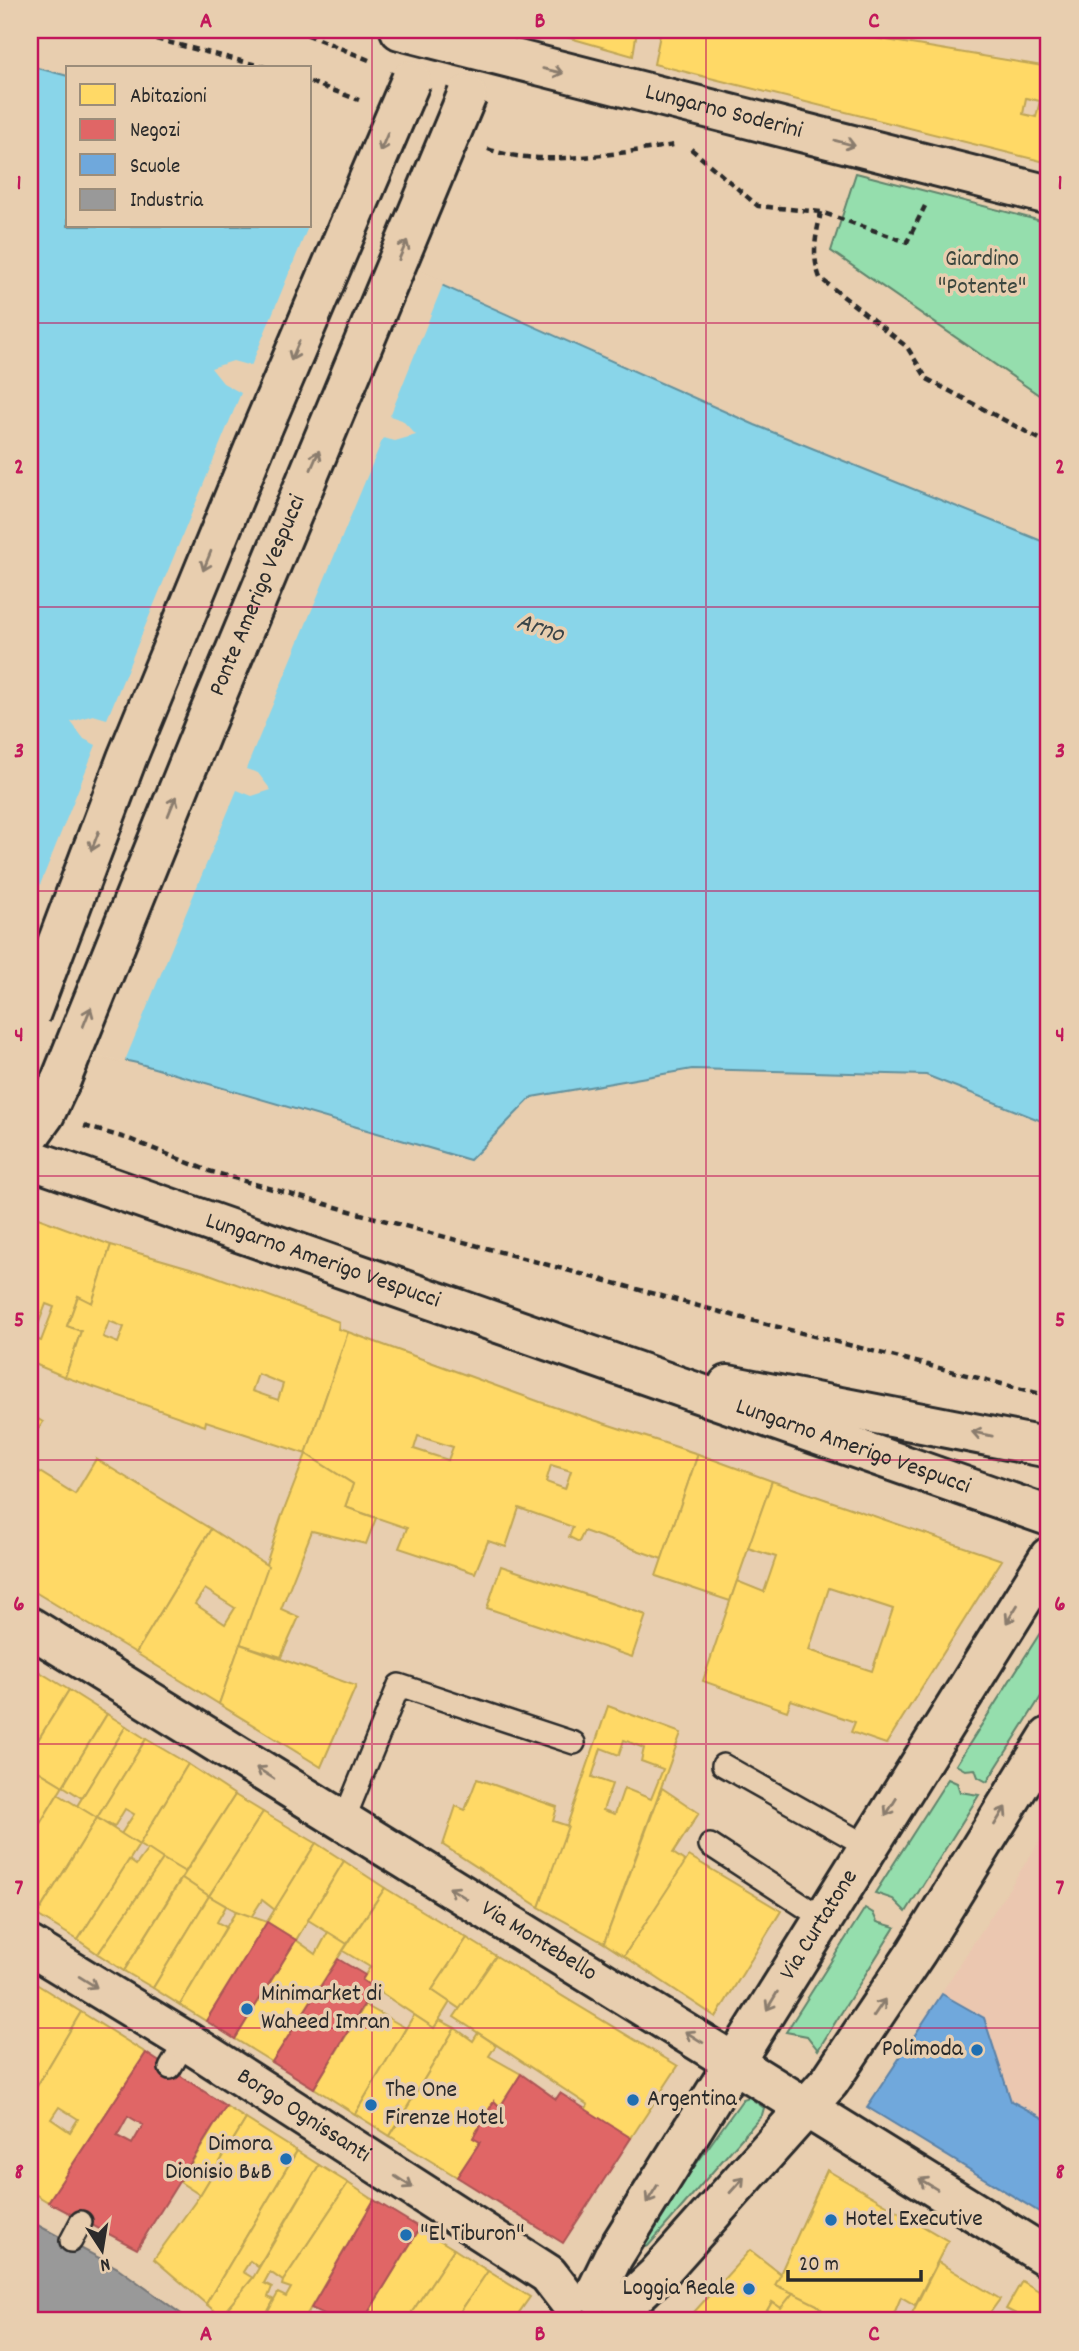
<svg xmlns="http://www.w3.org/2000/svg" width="1079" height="2351" viewBox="0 0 1079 2351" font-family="Dekko,sans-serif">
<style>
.built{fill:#ebc7b0}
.green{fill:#95dead;stroke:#60846c;stroke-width:2}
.water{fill:#89d5e9;stroke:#63919d;stroke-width:2}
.pier{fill:#e8ceaf}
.homes{fill:#ffd966;stroke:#bfa554;stroke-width:2;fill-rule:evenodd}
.shops{fill:#e06666;stroke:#aa5454;stroke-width:2;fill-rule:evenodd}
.schools{fill:#6fa8dc;stroke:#5b82a7;stroke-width:2}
.industry{fill:#999;stroke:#787878;stroke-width:2}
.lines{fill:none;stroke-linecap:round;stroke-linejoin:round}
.lane-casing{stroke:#2b2b2b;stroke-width:26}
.street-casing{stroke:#2b2b2b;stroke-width:44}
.path{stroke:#2b2b2b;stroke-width:4.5;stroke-dasharray:7 5;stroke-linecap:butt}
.lane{stroke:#e8ceaf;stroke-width:21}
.street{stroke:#e8ceaf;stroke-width:38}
.street-bridge-casing{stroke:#2b2b2b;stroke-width:44;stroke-linecap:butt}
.street-bridge{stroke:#e8ceaf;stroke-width:38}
.oneway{stroke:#8a7c6d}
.grid{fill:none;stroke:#c2185b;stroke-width:2;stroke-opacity:0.55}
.poi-dot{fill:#1f6fb2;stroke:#e8ceaf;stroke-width:2.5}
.labels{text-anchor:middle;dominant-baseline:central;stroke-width:7;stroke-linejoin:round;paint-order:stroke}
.street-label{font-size:24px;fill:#2b2b2b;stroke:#e8ceaf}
.park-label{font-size:24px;fill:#3b463e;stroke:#e8ceaf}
.poi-label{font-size:24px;fill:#2b2b2b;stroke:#e8ceaf;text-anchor:start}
.water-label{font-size:26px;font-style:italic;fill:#394448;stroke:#e8ceaf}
.neatline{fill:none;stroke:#c2185b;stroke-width:2.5}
.grid-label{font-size:23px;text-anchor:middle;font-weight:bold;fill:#c2185b}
</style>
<rect width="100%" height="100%" fill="#e8ceaf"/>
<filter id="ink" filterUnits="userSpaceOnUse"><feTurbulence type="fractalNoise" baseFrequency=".0143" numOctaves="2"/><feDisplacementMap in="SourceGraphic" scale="14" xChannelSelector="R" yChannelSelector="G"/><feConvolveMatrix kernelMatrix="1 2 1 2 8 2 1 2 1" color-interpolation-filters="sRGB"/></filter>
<g filter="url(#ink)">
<!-- built -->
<polygon class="built" points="1049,1827 1049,2218 867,2107"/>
<!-- green -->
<g class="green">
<polygon points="856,173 1049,223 1049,402 831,251"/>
<polygon points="1049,1619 1049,1684 987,1782 978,1777 975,1769 965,1770 956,1765"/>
<polygon points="948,1779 957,1783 960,1792 979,1795 906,1912 893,1899 875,1893"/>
<polygon points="865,1908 873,1913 877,1922 895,1927 818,2050 807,2036 786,2032"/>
<polygon points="749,2097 764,2108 762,2115 648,2246 644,2247 641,2241 743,2099"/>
</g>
<!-- water -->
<polygon class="water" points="30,66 68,76 68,226 309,226 755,425 1049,544 1049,1124 926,1075 692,1069 532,1097 470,1160 137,1063 30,1040"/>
<!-- pier -->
<polygon class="pier" points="310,222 444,282 390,416 402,420 416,435 395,441 383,438 246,769 258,773 271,790 252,796 237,790 124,1063 30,1044 30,910 96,745 84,739 71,722 93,715 107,719 241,393 223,383 211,368 233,361 251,366"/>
<!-- homes -->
<g class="homes">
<polygon points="557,30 637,30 633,56 556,34"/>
<path d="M661,30H827L1049,67V163L654,64ZM1026,98L1040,101L1036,117L1023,114Z"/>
<path d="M30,1215L111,1245L92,1303L78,1296L67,1326L81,1331L65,1377L30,1362ZM46,1304L54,1307L41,1341L33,1338Z"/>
<path d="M111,1245L204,1272L339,1322L338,1329L348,1332L306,1454L206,1421L205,1426L65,1377L81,1331L67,1326L78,1296L92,1303ZM109,1321L124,1327L118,1343L103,1337ZM258,1374L283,1384L278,1400L252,1391Z"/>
<path d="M348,1332L554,1407L698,1454L662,1559L584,1531L579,1542L569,1537L573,1527L519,1508L506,1547L488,1541L475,1573L399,1548L407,1528L345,1507L353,1484L306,1454ZM418,1436L453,1447L448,1460L414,1449ZM551,1465L571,1471L565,1489L546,1482Z"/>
<polygon points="30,1414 43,1422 30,1442"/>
<polygon points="306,1454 353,1484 345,1507 376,1518 366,1544 312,1531 281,1609 299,1617 281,1657 240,1644 281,1518"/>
<polygon points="698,1454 772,1481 730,1601 656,1576"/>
<polygon points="96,1459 211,1529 136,1653 30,1589 30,1466 75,1494"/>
<path d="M772,1481L1002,1560L886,1744L851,1732L855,1722L791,1700L787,1711L703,1681L737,1581L764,1592L776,1557L748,1548ZM829,1588L893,1609L872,1671L809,1650Z"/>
<path d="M211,1529L268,1566L219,1704L136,1653ZM205,1589L235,1608L225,1624L195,1604Z"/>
<polygon points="501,1566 646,1615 632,1657 487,1608"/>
<polygon points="240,1644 356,1686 321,1767 219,1704"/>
<polygon points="30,1666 69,1690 30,1753"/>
<polygon points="69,1690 107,1714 63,1786 30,1766 30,1753"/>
<path d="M608,1706L681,1733L604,1943L539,1907ZM624,1740L644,1748L641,1761L663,1769L651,1799L624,1788L615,1814L603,1810L612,1784L592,1777L601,1748L619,1755Z"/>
<polygon points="107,1714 126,1726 82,1798 63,1786"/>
<polygon points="126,1726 146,1739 97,1818 77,1806"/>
<polygon points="146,1739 188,1764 139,1845 121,1834 134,1814 125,1809 114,1827 97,1818"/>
<polygon points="188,1764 235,1795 185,1872 139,1845"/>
<polygon points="30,1766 63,1786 30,1840"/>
<polygon points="477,1779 557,1807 553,1821 568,1826 539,1907 443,1845 456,1806 465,1810"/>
<polygon points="662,1788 699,1813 673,1853 686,1862 624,1956 604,1943"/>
<polygon points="58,1794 97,1818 37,1915 30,1911 30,1840"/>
<polygon points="235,1795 263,1812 209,1896 182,1878"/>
<polygon points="263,1812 316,1843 275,1910 262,1900 250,1919 209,1896"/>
<polygon points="97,1818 139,1845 78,1940 37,1915"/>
<polygon points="316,1843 344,1861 296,1940 267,1922"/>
<polygon points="148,1849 163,1859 98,1954 78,1940 129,1860 136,1865"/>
<polygon points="689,1856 781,1911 716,2017 624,1956"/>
<polygon points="163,1859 185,1872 124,1971 98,1954"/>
<polygon points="344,1861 385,1888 347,1944 308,1920"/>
<polygon points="182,1878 209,1896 153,1988 124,1971"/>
<polygon points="385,1888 467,1938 432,1990 450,2002 434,2028 362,1980 370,1967 343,1951"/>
<polygon points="209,1896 226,1906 217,1922 226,1927 180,2005 153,1988"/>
<polygon points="236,1911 267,1922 206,2021 180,2005"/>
<polygon points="328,1932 347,1944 272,2062 235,2039 296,1940 316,1954"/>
<polygon points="467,1938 496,1956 460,2009 432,1990"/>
<polygon points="496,1956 678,2066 631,2138 585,2110 588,2105 454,2017"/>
<polygon points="33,1982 81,2012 30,2098 30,1987"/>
<polygon points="365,2005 406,2028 355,2114 314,2088"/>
<path d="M81,2012L146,2053L48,2202L30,2191V2098ZM59,2107L78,2119L70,2132L51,2119Z"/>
<polygon points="414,2015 434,2028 440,2020 455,2028 390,2136 355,2114"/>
<polygon points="455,2028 473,2041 478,2033 496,2045 489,2056 521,2074 500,2107 494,2101 473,2138 480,2142 457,2177 390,2136"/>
<polygon points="226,2106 246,2119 200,2195 180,2182"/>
<polygon points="246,2119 297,2151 206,2304 154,2259 200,2195"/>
<polygon points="297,2151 319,2165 258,2267 250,2261 243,2272 253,2278 221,2316 206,2304"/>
<polygon points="319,2165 348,2183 283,2281 270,2272 264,2283 272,2287 268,2297 274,2300 263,2321 229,2321 221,2316 253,2278"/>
<polygon points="827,2170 948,2241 915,2305 901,2297 891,2321 833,2321 817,2305 775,2285"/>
<polygon points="348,2183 374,2200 303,2321 263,2321 278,2293 286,2297 291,2288 282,2285 283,2281"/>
<polygon points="420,2228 454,2249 406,2321 363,2321"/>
<polygon points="454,2249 488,2271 454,2321 406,2321"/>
<polygon points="750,2250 781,2274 775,2285 793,2293 781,2308 772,2302 761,2321 686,2321"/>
<polygon points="938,2262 1000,2299 984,2321 908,2321"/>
<polygon points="488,2271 530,2297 513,2321 454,2321"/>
<polygon points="1022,2281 1049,2297 1049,2321 1014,2321 1018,2315 1006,2309"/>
<polygon points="793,2293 817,2305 833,2321 761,2321 772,2302 781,2308"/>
</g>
<!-- shops -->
<g class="shops">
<polygon points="267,1922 296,1940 235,2039 206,2021"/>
<polygon points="338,1959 365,1975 362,1980 374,1988 314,2088 272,2062"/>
<path d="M146,2053L226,2106L137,2249L48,2202ZM128,2116L143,2125L132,2144L117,2136Z"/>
<polygon points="521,2074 556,2099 560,2093 631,2138 563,2243 457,2177 480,2142 473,2138 494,2101 500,2107"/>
<polygon points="374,2200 420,2228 363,2321 339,2321 311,2308"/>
</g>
<!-- schools -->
<polygon class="schools" points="942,1994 984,2018 1011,2101 1049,2121 1049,2218 867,2107"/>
<!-- industry -->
<polygon class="industry" points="30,2221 118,2268 191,2321 30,2321"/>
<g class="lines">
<defs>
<g id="lane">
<polyline points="723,1765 867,1846"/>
<polyline points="343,1822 399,1685 574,1743"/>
<polyline points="710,1845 822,1918"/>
<polyline points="170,2068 186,2041"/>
<polyline points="71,2241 81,2222"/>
</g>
<g id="street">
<path id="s1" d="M400,30L1049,195"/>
<polyline points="30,1135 45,1114 61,1080"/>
<path id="s2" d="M30,1159L1049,1516"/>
<polyline points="728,1385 1049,1448"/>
<path id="s3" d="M30,1627L1049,2258"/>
<path id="s4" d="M30,1946L186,2041L548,2274L568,2300"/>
<path id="s5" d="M595,2294L613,2257L1049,1557"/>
<polyline points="623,2307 657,2275 830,2081 917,1951 1049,1737"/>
</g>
</defs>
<!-- lane casing -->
<use href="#lane" class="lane-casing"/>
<!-- street casing -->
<use href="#street" class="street-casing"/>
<!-- path -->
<g class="path">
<polyline points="121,30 268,68"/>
<polyline points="296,30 369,60"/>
<polyline points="310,82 359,100"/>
<path d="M488,149C539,168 620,153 674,145"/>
<polyline points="691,149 758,206 821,212 907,242 925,206"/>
<path d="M821,212C816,236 811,254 820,278L907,347L927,379L1049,444"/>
<polyline points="84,1126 129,1139 209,1171 350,1211 739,1317 1049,1396"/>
</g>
<!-- lane -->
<use href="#lane" class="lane"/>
<!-- street -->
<use href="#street" class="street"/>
<defs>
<g id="street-bridge">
<polyline points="30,1015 127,758 263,427 411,80"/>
<path id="s6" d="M61,1080L204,726L467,95"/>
</g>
</defs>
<!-- street-bridge casing -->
<use href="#street-bridge" class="street-bridge-casing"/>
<!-- street-bridge -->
<use href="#street-bridge" class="street-bridge"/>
</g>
<!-- one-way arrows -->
<defs><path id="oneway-shaft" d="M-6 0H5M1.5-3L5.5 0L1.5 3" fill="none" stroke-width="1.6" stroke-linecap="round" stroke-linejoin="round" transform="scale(1.75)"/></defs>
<g class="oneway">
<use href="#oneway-shaft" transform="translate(553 71) rotate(13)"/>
<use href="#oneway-shaft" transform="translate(384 142) rotate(113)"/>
<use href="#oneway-shaft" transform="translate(845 143) rotate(15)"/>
<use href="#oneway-shaft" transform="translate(403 250) rotate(-67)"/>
<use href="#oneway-shaft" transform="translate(295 351) rotate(113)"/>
<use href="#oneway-shaft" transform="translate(315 460) rotate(-67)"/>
<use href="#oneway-shaft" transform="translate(207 561) rotate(112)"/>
<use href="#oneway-shaft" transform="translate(172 806) rotate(-68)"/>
<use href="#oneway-shaft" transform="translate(95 841) rotate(111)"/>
<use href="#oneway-shaft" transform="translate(87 1017) rotate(-68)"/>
<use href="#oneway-shaft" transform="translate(982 1434) rotate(-168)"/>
<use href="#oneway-shaft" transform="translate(1012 1614) rotate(122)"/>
<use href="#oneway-shaft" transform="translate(265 1773) rotate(-148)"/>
<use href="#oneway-shaft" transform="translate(891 1807) rotate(122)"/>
<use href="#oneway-shaft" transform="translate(1000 1816) rotate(-58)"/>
<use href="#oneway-shaft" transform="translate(458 1893) rotate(-148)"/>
<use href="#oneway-shaft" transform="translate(88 1982) rotate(32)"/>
<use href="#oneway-shaft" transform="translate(772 2001) rotate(121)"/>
<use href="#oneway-shaft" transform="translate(879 2008) rotate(-56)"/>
<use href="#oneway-shaft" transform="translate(694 2037) rotate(-148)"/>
<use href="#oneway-shaft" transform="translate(404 2182) rotate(33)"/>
<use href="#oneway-shaft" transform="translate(928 2184) rotate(-149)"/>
<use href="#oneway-shaft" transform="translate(737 2185) rotate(-48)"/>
<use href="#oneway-shaft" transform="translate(652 2194) rotate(122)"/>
</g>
</g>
<!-- grid -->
<path class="grid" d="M372,30V2321M706,30V2321M30,323H1049M30,607H1049M30,891H1049M30,1176H1049M30,1460H1049M30,1744H1049M30,2028H1049"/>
<!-- markers -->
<g class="poi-dot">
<circle cx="247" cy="2009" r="7"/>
<circle cx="977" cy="2050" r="7"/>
<circle cx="633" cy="2100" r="7"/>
<circle cx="371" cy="2105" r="7"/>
<circle cx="286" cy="2159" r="7"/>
<circle cx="831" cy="2220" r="7"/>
<circle cx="406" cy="2235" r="7"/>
<circle cx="749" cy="2289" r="7"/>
</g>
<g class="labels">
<!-- street labels -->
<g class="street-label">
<text stroke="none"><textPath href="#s1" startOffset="334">Lungarno Soderini</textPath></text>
<text stroke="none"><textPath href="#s6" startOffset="523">Ponte Amerigo Vespucci</textPath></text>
<text stroke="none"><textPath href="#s2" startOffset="310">Lungarno Amerigo Vespucci</textPath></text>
<text stroke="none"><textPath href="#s2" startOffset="872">Lungarno Amerigo Vespucci</textPath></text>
<text stroke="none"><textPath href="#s5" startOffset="432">Via Curtatone</textPath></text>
<text stroke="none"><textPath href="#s3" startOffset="598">Via Montebello</textPath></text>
<text stroke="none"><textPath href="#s4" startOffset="322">Borgo Ognissanti</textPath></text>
</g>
<!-- park labels -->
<g class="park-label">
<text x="982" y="260">Giardino<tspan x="982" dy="28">"Potente"</tspan></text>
</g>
<!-- poi labels -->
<g class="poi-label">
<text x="261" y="1995">Minimarket di<tspan x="261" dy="28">Waheed Imran</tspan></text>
<text x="963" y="2050" text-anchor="end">Polimoda</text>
<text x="385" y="2091">The One<tspan x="385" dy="28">Firenze Hotel</tspan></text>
<text x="647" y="2100">Argentina</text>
<text x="272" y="2145" text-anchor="end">Dimora<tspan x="272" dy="28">Dionisio B&amp;B</tspan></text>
<text x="845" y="2220">Hotel Executive</text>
<text x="420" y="2235">"El Tiburon"</text>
<text x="735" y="2289" text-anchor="end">Loggia Reale</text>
</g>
<!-- water labels -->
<g class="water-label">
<text transform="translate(540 629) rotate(18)">Arno</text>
</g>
</g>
<!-- margin -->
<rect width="1079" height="2351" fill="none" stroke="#e8ceaf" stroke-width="77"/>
<!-- legend -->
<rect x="66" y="66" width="245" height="161" fill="#e8ceaf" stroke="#9c8d7a" stroke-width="2"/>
<rect x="80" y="84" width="35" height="21" fill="#ffd966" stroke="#9c8d7a" stroke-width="2"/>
<text x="130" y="102" font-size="21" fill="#2b2b2b">Abitazioni</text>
<rect x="80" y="119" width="35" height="21" fill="#e06666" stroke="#9c8d7a" stroke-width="2"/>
<text x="130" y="136" font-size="21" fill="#2b2b2b">Negozi</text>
<rect x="80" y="154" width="35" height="21" fill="#6fa8dc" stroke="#9c8d7a" stroke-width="2"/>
<text x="130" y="172" font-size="21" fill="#2b2b2b">Scuole</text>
<rect x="80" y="189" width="35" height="21" fill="#999999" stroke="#9c8d7a" stroke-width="2"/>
<text x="130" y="206" font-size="21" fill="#2b2b2b">Industria</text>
<!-- north arrow -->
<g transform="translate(102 2250) rotate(168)" stroke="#e8ceaf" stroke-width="5" paint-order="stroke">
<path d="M0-5L12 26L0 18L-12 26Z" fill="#2b2b2b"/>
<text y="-10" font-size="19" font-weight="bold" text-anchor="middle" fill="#2b2b2b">N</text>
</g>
<!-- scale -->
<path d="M788 2270v10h133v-10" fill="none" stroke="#2b2b2b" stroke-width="3.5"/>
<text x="799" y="2270" font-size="21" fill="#2b2b2b" stroke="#e8ceaf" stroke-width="5" paint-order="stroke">20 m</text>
<rect x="38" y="38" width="1002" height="2274" class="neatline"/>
<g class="grid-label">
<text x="206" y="27">A</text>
<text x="540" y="27">B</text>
<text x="874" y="27">C</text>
<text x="19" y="189">1</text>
<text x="1060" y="189">1</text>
<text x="19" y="473">2</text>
<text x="1060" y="473">2</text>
<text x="19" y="757">3</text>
<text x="1060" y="757">3</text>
<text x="19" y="1041">4</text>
<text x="1060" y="1041">4</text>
<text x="19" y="1326">5</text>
<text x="1060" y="1326">5</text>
<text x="19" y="1610">6</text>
<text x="1060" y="1610">6</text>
<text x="19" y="1894">7</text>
<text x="1060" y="1894">7</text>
<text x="19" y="2178">8</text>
<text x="1060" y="2178">8</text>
<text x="206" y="2340">A</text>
<text x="540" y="2340">B</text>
<text x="874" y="2340">C</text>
</g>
</svg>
